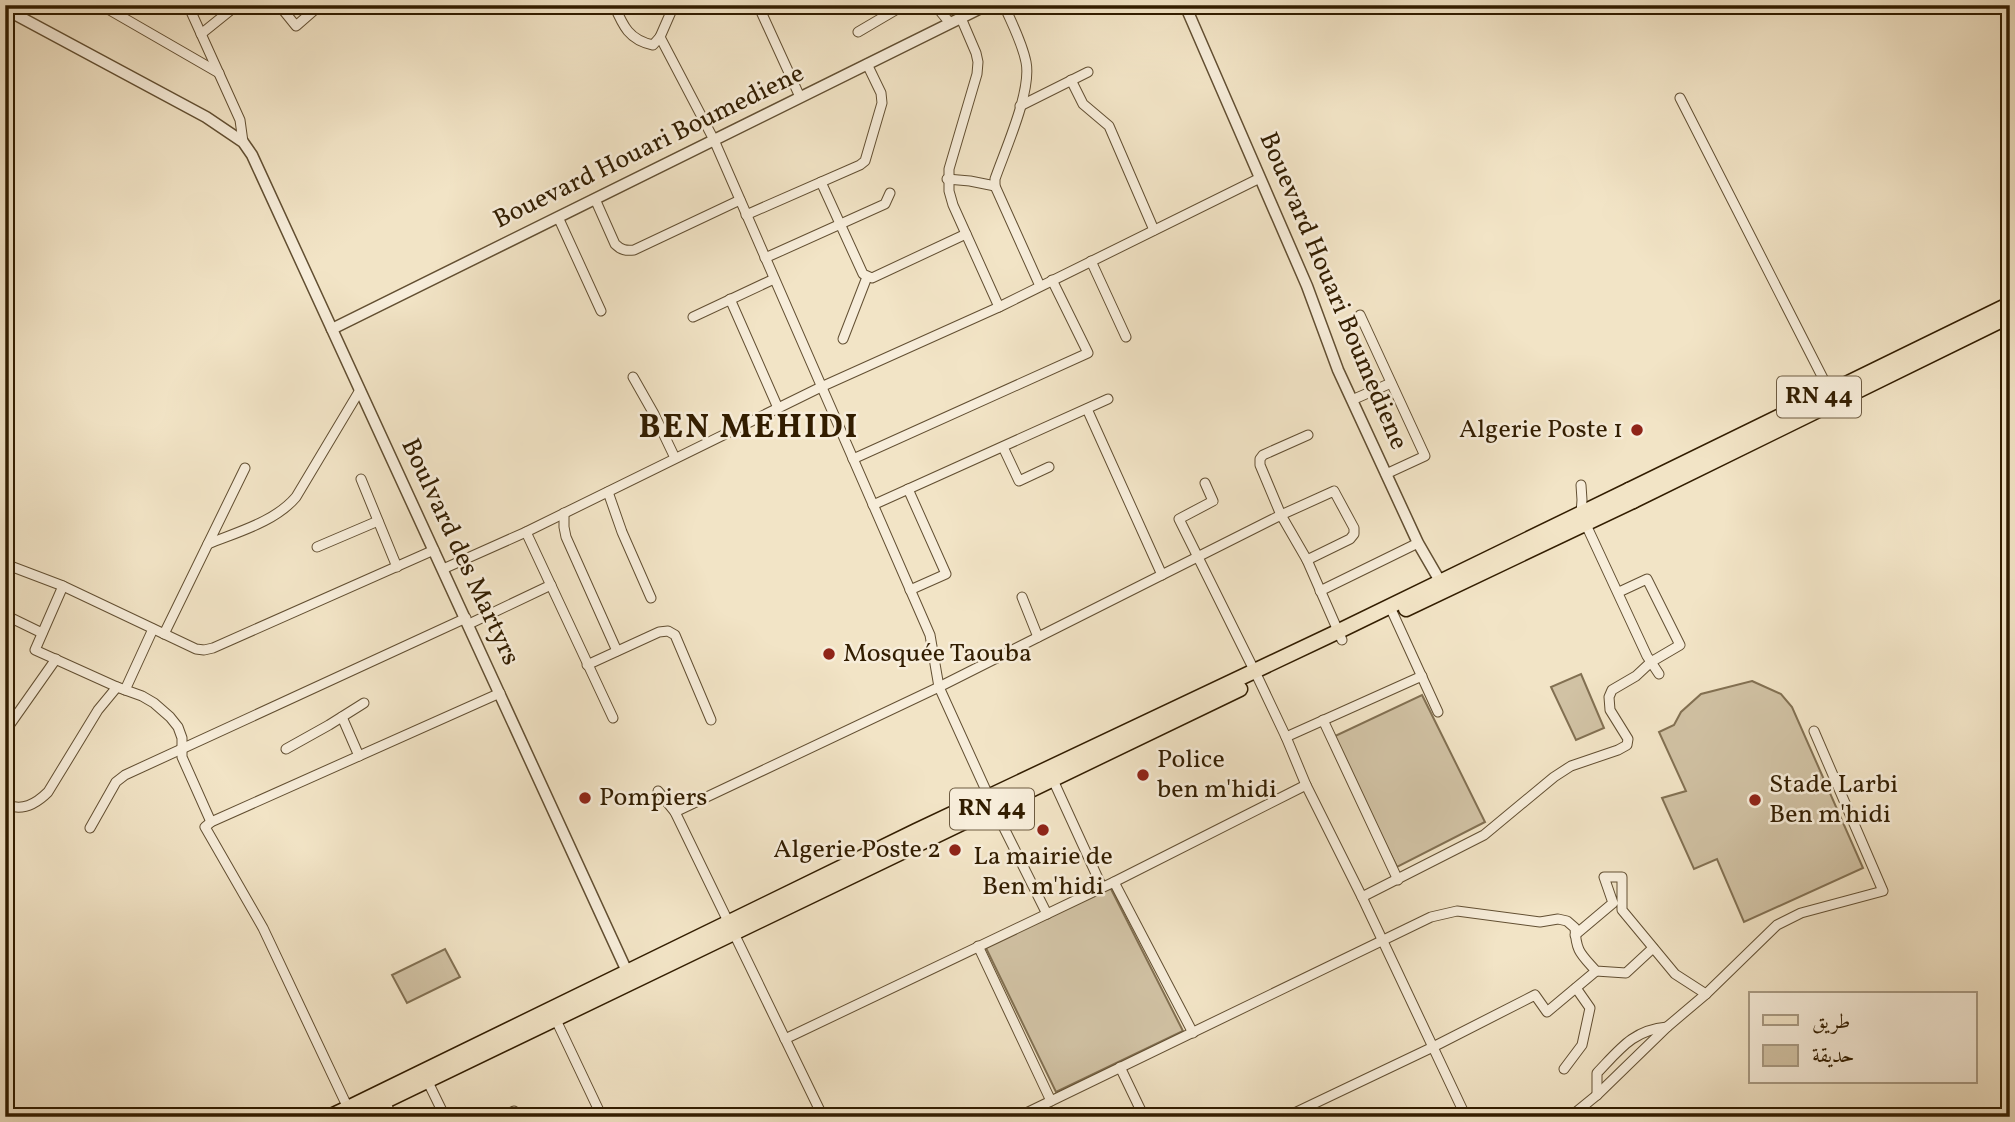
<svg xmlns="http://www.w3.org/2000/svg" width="2015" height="1122" viewBox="0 0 2015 1122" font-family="Vollkorn,Amiri,serif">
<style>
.green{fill:#d1c2a4;stroke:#827052;stroke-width:2}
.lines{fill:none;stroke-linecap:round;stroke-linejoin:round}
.minor-casing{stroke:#624f32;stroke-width:11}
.tertiary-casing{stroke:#624f32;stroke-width:13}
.primary-casing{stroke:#321d00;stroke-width:17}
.trunk-casing{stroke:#321d00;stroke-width:17}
.minor{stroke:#f7edda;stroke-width:9}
.tertiary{stroke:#f7edda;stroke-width:10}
.primary{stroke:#f2e4c6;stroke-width:14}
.trunk{stroke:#f2e4c6;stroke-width:14}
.poi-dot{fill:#8f2418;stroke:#f7edda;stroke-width:2.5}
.labels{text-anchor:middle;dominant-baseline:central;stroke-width:5;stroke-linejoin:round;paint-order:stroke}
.shield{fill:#f7edda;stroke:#6d5b41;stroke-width:2}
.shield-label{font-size:24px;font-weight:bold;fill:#321d00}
.street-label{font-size:26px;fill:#321d00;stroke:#f7edda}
.poi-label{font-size:26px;fill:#321d00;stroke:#f7edda;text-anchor:start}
.district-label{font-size:33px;font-weight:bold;letter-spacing:2px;fill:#321d00;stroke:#f7edda}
</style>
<rect width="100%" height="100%" fill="#f2e4c6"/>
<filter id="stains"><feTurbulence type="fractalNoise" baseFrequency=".00286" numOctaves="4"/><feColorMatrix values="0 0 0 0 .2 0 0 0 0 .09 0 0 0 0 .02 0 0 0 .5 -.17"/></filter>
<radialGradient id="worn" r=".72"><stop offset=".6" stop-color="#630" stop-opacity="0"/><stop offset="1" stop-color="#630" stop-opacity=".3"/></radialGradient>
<!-- green -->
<g class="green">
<polygon points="1581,674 1604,728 1576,740 1551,687"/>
<polygon points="1752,681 1781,694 1792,707 1863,868 1744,922 1717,859 1694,869 1662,798 1686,791 1659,732 1674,725 1681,712 1701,694"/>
<polygon points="1422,695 1485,822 1397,867 1333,737"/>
<polygon points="1110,887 1183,1031 1056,1092 985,946"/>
<polygon points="445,949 460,977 407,1003 392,975"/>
</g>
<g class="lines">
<defs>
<g id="minor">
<polyline points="188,5 240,120 243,142"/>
<polyline points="279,5 296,26 320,5"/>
<path d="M614,5C623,26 629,40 653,45L660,37L674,5"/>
<polyline points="758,5 800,97"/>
<polyline points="935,5 950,23"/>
<polyline points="963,5 961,18 976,53 978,62 977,74 949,169 949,191 953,205 999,307"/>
<path d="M1004,5C1012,24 1022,42 1026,62C1032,91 1005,150 995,179V186L1040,286"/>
<polyline points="108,9 219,73"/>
<polyline points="858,32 904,5"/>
<polyline points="201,34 237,5"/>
<polyline points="660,37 714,140 930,635 939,687 994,808 1047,914"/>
<polyline points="1071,80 1083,104 1109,126 1154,230"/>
<polyline points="1680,98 1830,392"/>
<polyline points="1020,106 1088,72"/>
<polyline points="947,179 970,181 995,186"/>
<polyline points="821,182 863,274 872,278 966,234"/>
<path d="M595,199L615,244C621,250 626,251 634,250L740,200"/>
<polyline points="746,215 860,165 865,161 882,103 881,93 867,64"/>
<polyline points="558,217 601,311"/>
<polyline points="765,258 885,204 890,193"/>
<polyline points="1091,261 1126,337"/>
<polyline points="730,299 778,408"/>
<polyline points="1360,315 1425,456 1386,474"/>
<polyline points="693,317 774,279"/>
<polyline points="843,339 867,277"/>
<polyline points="633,377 654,414 675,458"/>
<polyline points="1352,400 1391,383"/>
<polyline points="1087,409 1162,575"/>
<polyline points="1308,435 1263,455 1260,459 1260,465 1281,515 1307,560 1342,640"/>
<polyline points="1003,447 1019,481 1049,467"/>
<polyline points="853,459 1088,353 1052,280"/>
<polyline points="361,479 397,567"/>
<polyline points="1205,483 1213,501 1179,519 1259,680 1286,737 1306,785 1362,897 1466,1117"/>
<polyline points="1581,485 1582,500 1581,514 1647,656 1659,674"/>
<polyline points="908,489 946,574 910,590"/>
<polyline points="608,492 622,532 651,598"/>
<polyline points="873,505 1108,399"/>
<polyline points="564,513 564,527 566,537 617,651"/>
<polyline points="526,532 613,718"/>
<path d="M208,544C237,532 275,522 296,497L360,390"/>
<polyline points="317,547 378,521"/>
<polyline points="5,564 63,586 196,649 204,650 213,648 434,550"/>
<polyline points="443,569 526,532 821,387 999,307 1260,178"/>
<polyline points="63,586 35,650 117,687 142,696 154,703 170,717 178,727 182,738 182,757 211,822"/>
<polyline points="1320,591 1418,543"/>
<polyline points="1022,597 1038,637"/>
<polyline points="1390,607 1438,712"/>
<polyline points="5,615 42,633"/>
<polyline points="469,624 551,585"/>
<polyline points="164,634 245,468"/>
<polyline points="587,665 659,632 668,631 675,635 711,720"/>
<polyline points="125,690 153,629"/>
<polyline points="342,717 359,756"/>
<polyline points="1323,720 1398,880"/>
<polyline points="6,730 56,659"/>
<polyline points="1286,737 1422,676"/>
<polyline points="286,749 329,725 364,703"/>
<polyline points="1053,780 1102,887"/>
<polyline points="658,791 675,812 823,1117"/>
<path d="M5,804C22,812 36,804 48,792L98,710L117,687"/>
<polyline points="675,812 939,687 1281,515 1334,491 1354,528 1354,534 1350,539 1307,560"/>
<polyline points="90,828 116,782 125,775 466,618"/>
<polyline points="1114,882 1193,1033"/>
<polyline points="1362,897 1484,835 1554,777 1571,766 1618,750 1627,745 1628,739 1610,710 1609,697 1612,690 1636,676 1651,662 1680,645 1647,579 1619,592"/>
<polyline points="1575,935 1613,903 1604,877 1622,877 1622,910 1675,974 1706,994"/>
<polyline points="978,946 1051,1101"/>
<polyline points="556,1020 602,1117"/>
<polyline points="785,1039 1114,882 1306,785"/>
<polyline points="1120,1067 1144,1117"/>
<polyline points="1564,1069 1582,1045 1590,1008 1576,988"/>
<polyline points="427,1080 445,1117"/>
<path d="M1597,1095V1073C1620,1049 1633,1030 1667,1027"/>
<polyline points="385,1101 392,1117"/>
<polyline points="348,1108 263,928 205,827 211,822 500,693"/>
<polyline points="502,1117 514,1111 516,1117"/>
<path d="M1018,1117L1431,917L1457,911L1540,922L1558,919L1567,921L1575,928C1576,952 1581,954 1596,971L1626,973L1653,948"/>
<polyline points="1286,1117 1433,1047 1535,995 1547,1012 1596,971"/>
<polyline points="1570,1117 1597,1095 1667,1027 1706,994 1777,925 1801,913 1883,891 1814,731"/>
</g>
<g id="tertiary">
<polyline points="1185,5 1307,286 1338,370 1418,543 1444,588"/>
<polyline points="5,9 206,117 243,142 252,155 630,978"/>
<polyline points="332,329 987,5"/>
</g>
<g id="primary">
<polyline points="1406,609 1633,501"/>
<polyline points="348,1108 916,831 1337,632 1629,490"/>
<polyline points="352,1117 1240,689"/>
</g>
<g id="trunk">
<polyline points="1629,490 2010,304"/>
<polyline points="1633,501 2010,316"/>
<polyline points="329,1117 348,1108"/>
</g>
</defs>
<!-- minor casing -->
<use href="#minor" class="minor-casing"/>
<!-- tertiary casing -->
<use href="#tertiary" class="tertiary-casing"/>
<!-- primary casing -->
<use href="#primary" class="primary-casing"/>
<!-- trunk casing -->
<use href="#trunk" class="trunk-casing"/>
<!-- minor -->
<use href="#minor" class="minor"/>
<!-- tertiary -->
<use href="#tertiary" class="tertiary"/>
<!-- primary -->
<use href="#primary" class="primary"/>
<!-- trunk -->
<use href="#trunk" class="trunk"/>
</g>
<!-- markers -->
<g class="poi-dot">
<circle cx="1637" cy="430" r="7"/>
<circle cx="829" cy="654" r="7"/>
<circle cx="1143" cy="775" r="7"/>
<circle cx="585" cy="798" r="7"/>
<circle cx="1755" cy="800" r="7"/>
<circle cx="1043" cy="830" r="7"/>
<circle cx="955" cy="850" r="7"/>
</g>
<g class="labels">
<!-- shield labels -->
<g class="shield">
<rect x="1777" y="376.5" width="84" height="41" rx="5"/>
<rect x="950" y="788.5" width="84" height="41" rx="5"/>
</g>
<g class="shield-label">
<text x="1819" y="397">RN 44</text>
<text x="992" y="809">RN 44</text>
</g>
<!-- street labels -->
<g class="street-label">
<text transform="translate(649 147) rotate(-26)">Bouevard Houari Boumediene</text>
<text transform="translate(1333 291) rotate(67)">Bouevard Houari Boumediene</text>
<text transform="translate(460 552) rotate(65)">Boulvard des Martyrs</text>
</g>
<!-- poi labels -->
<g class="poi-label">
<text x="1623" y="430" text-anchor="end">Algerie Poste 1</text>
<text x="843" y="654">Mosquée Taouba</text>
<text x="1157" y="760">Police<tspan x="1157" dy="30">ben m'hidi</tspan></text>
<text x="1769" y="785">Stade Larbi<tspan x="1769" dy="30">Ben m'hidi</tspan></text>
<text x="599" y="798">Pompiers</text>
<text x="941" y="850" text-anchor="end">Algerie Poste 2</text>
<text x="1043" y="857" text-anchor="middle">La mairie de<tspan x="1043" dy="30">Ben m'hidi</tspan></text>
</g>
<!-- district labels -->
<g class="district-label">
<text x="749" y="429">BEN MEHIDI</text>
</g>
</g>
<!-- margin -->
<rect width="2015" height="1122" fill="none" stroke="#f2e4c6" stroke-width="28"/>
<rect x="7" y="7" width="2001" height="1108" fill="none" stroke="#321d00" stroke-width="3.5"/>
<rect x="14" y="14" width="1987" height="1094" fill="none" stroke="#321d00" stroke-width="2"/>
<!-- legend -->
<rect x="1749" y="992" width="228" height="91" fill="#f7edda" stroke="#a89a83" stroke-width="2"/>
<rect x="1763" y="1015" width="35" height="10" fill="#f2e4c6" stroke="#a89a83" stroke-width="2"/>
<text x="1812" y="1028" font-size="21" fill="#321d00">طريق</text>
<rect x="1763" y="1045" width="35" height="21" fill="#d1c2a4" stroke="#a89a83" stroke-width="2"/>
<text x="1812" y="1062" font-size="21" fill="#321d00">حديقة</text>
<rect width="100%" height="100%" filter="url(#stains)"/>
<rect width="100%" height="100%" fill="url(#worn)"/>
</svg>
